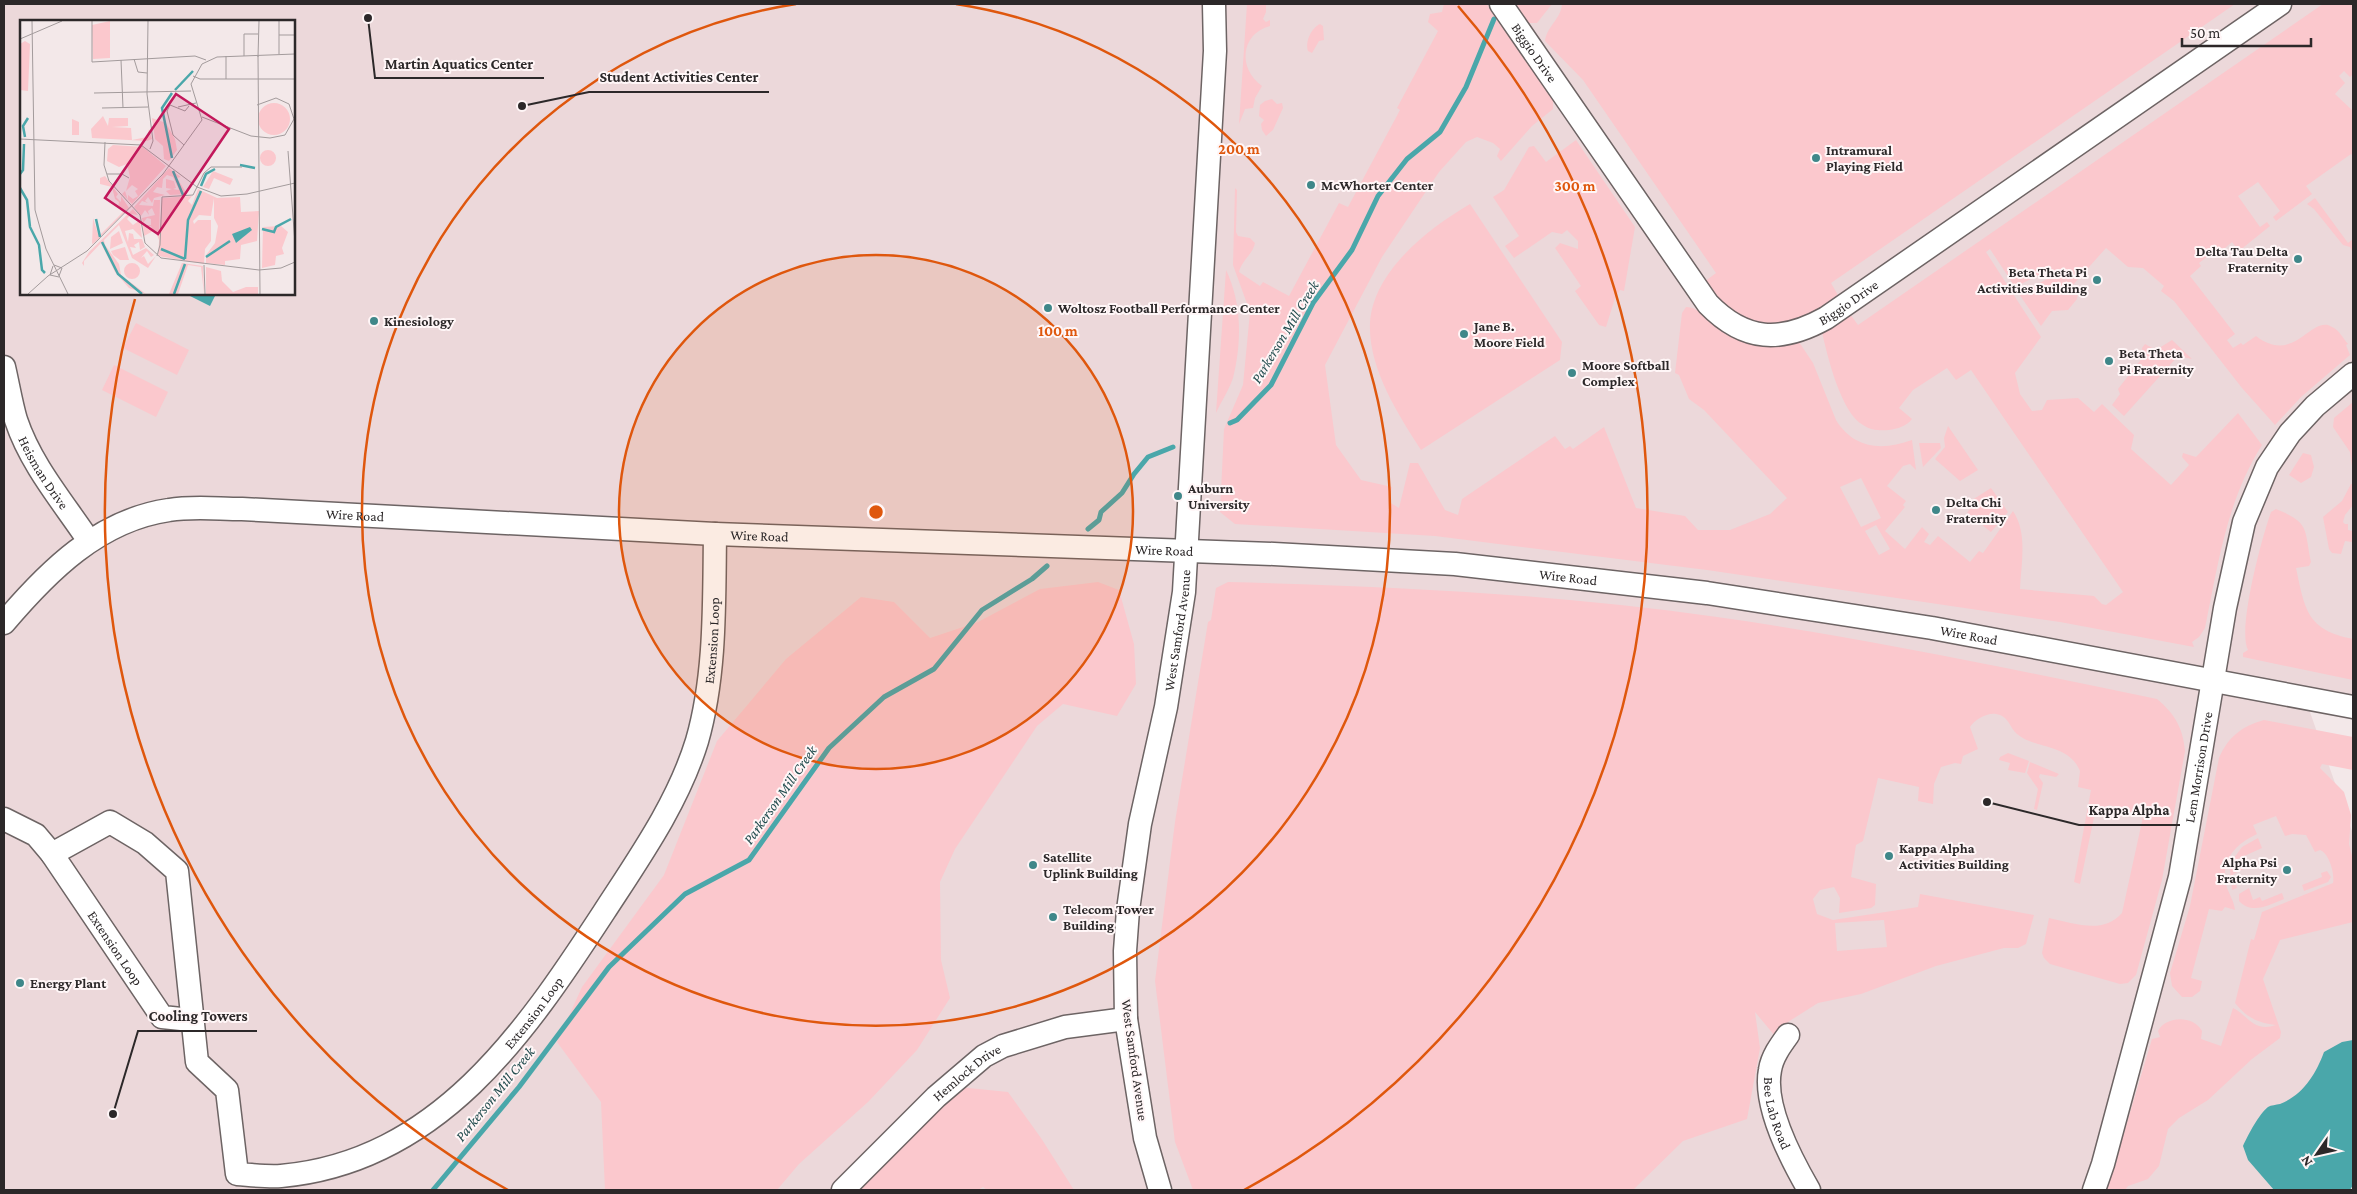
<svg xmlns="http://www.w3.org/2000/svg" width="2357" height="1194" viewBox="0 0 2357 1194" font-family="'Crimson Pro',serif">
<style>
.built{fill:#ecd8da;fill-rule:evenodd}
.green{fill:#fbc8cd;fill-rule:evenodd}
.water{fill:#4aa7aa}
.lines{fill:none;stroke-linecap:round;stroke-linejoin:round}
.stream{stroke:#4aa7aa;stroke-width:5}
.minor-casing{stroke:#6d6464;stroke-width:25}
.minor{stroke:#fff;stroke-width:22}
.ring{fill:none;stroke:#df570d;stroke-width:2.5}
.poi-dot{fill:#3f8789;stroke:#fff6f7;stroke-width:2}
.labels{text-anchor:middle;dominant-baseline:central;stroke-width:4;stroke-linejoin:round;paint-order:stroke}
.street-label{font-size:14px;fill:#2c2829;stroke:#fff6f7}
.poi-label{font-size:14px;font-weight:bold;fill:#2c2829;stroke:#fff6f7;text-anchor:start}
.water-label{font-size:15px;font-style:italic;fill:#224c4e;stroke:#fff6f7}
.inset-river{fill:none;stroke:#4aa7aa;stroke-width:2.5}
.inset-road{fill:none;stroke:#a39b9c;stroke-width:1}
.view{fill:#c2185b;fill-opacity:0.15;stroke:#c2185b;stroke-width:2.5}
.inset-edge{fill:none;stroke:#2c2829;stroke-width:2.5}
.centre{fill:#df570d;stroke:#fff6f7;stroke-width:2.5}
.ring-label{font-size:15px;text-anchor:middle;font-weight:bold;fill:#df570d;stroke:#fff6f7;stroke-width:4;stroke-linejoin:round;paint-order:stroke}
.leader{fill:none;stroke:#2c2829;stroke-width:2}
.callout-dot{fill:#2c2829;stroke:#fff6f7;stroke-width:2}
.callout-label{font-size:15px;text-anchor:middle;font-weight:bold;fill:#2c2829;stroke:#fff6f7;stroke-width:4;stroke-linejoin:round;paint-order:stroke}
</style>
<rect width="100%" height="100%" fill="#f3e8e9"/>
<!-- built -->
<path class="built" d="M4,4H2353V707L2305,698L2353,834V1190H4ZM21,21H294V294H21Z"/>
<!-- green -->
<g class="green">
<path d="M1247,4H1266V12L1263,19L1266,22L1270,20V26C1240,34 1238,69 1262,86L1255,98L1253,108L1245,109L1239,124Z"/>
<path d="M1444,4H1487L1496,20L1500,23L1553,98V109L1532,126L1501,161L1497,156L1500,149L1493,143L1477,137L1466,142L1439,172L1382,257L1325,365L1336,445L1361,480L1392,487L1389,502L1399,508L1410,463H1418L1445,510L1458,515L1462,499L1555,436L1565,449L1570,446L1573,449L1604,427L1636,508L1685,516L1698,530H1730L1770,514L1787,498L1704,410L1689,399L1679,375L1675,373L1682,313L1686,307C1701,307 1710,323 1721,331C1744,347 1773,348 1799,342L1813,363L1836,420C1854,449 1882,451 1912,440L1916,470L1910,464L1903,466L1887,486L1906,501L1903,505L1905,507L1885,531L1905,549L1922,527L1929,534L1924,542L1930,545L1938,536L1970,562L1979,551L1983,553L2013,511C2028,533 2021,564 2020,589L2094,596L2102,604L2106,605L2123,592L1971,370L1956,380L1947,368L1913,390L1899,408L1912,419C1907,426 1897,429 1889,430C1880,431 1870,430 1863,425C1841,413 1827,355 1822,332L1850,314L1858,325L2323,4H2353V74L2350,77L2344,71L2339,76L2345,83L2335,94L2353,111V156L2351,154L2306,186L2312,194L2276,221L2273,217L2280,211L2258,182L2238,196L2260,227L2267,222L2270,226L2239,251L2232,242L2218,254L2215,251L2199,263L2201,266L2190,276L2235,334L2227,340L2233,348L2241,343L2243,345L2256,336C2295,366 2311,314 2332,327C2339,330 2343,338 2348,344L2346,345L2350,355L2301,397L2275,425L2242,388L2174,301L2161,291L2164,286L2143,268L2128,267L2106,248L2072,286L2078,292L2077,299L2068,310L2052,311L2041,326L2019,294L2051,277V269L2015,287L1990,249L1986,252L2041,337L2015,373L2020,394L2032,411L2042,410L2047,400L2078,398L2094,412L2102,404L2134,435L2131,449L2171,485L2189,465L2182,457L2183,453L2196,457L2238,413L2262,445C2227,500 2218,564 2205,628L2199,637L2192,642L2194,647L2060,622L1707,570L1435,536L1235,524L1220,512L1224,429L1243,385L1250,312L1233,265L1235,188L1237,190L1236,232L1238,236L1250,238L1255,243C1253,254 1242,260 1239,272L1260,286L1263,282L1289,296L1339,203L1348,207L1400,110L1397,108L1438,31L1428,22L1430,14L1442,12ZM1861,478L1881,518L1861,527L1840,487ZM1876,525L1890,549L1879,555L1865,531Z"/>
<polygon points="1514,4 1552,4 1537,23 1527,23"/>
<path d="M1562,4H2235L1831,283L1839,297C1783,331 1747,341 1704,282L1716,273L1583,80L1545,41C1547,26 1561,19 1562,4Z"/>
<path d="M1320,24L1323,26L1324,40L1319,41L1312,53L1308,51C1305,42 1311,28 1320,24Z"/>
<polygon points="1272,99 1277,104 1282,103 1283,108 1273,130 1266,136 1262,130 1261,124 1264,120 1259,116 1260,105 1265,101"/>
<polygon points="1576,140 1635,227 1624,291 1620,290 1615,298 1606,327 1599,325 1575,291 1581,286 1555,248 1560,243 1578,249 1578,241 1567,230 1562,234 1552,232 1514,258 1505,246 1519,236 1493,197 1504,190 1529,147 1534,146 1546,162"/>
<polygon points="2315,198 2348,243 2353,239 2353,253 2350,247 2343,245 2314,209 2307,204"/>
<path d="M1470,204L1562,342L1560,360L1421,450C1398,414 1368,368 1370,323C1373,271 1429,228 1470,204Z"/>
<path d="M1226,270C1242,303 1242,343 1233,378C1229,390 1221,402 1216,413Z"/>
<polygon points="136,323 189,350 177,375 123,348"/>
<polygon points="2172,340 2192,359 2178,356 2124,416 2112,405 2120,394 2118,389 2143,357 2142,348 2145,344 2156,350"/>
<polygon points="114,365 168,392 156,417 102,390"/>
<polygon points="2353,402 2353,474 2350,452 2333,427 2334,418"/>
<polygon points="1948,426 1978,470 1960,481 1935,459 1945,447 1944,438"/>
<polygon points="1919,443 1940,443 1941,448 1923,467"/>
<polygon points="2303,453 2311,455 2314,467 2311,477 2301,483 2289,475"/>
<polygon points="2351,484 2353,484 2353,505 2345,515 2343,522 2345,524 2348,524 2348,530 2353,531 2352,542 2345,541 2341,554 2332,553 2329,549 2323,517 2342,501"/>
<polygon points="1991,488 2008,512 1991,532 1967,513 1970,509 1969,502"/>
<path d="M2276,509C2310,523 2304,528 2311,562L2309,566L2296,568C2305,610 2307,630 2353,639V680L2243,657V653L2248,650C2237,629 2262,537 2271,512Z"/>
<polygon points="1098,582 1119,590 1134,644 1136,684 1117,716 1063,704 1037,726 955,849 940,882 941,960 950,998 917,1050 868,1102 799,1164 777,1190 605,1190 601,1102 557,1042 582,987 664,875 717,741 786,659 861,597 894,602 930,638 978,622 1040,589"/>
<path d="M1228,582C1391,586 1555,594 1717,617C1865,638 2011,669 2157,699C2175,714 2183,728 2185,751L2162,880L2136,975L2128,983L2120,984L2050,964L2044,958L2042,953L2049,918C2074,923 2103,935 2122,913L2143,817L2131,814L2130,810L2109,805L2105,809L2096,808L2080,884L2074,882L2091,790L2078,787L2080,771C2068,742 2032,750 2015,732C2009,725 2008,716 1996,714C1988,712 1974,720 1970,727L1978,749L1963,756L1961,764L1955,763L1941,767L1934,784L1933,804L1918,801L1919,787L1878,778L1863,841L1856,845L1851,877L1876,884L1875,905L1871,908L1839,913L1840,898L1834,887L1820,890L1813,899L1817,914L1833,920L1918,907L1920,894L2034,915L2026,944L2018,948H2004L1936,966L1861,994L1818,1003L1788,1022L1775,1036L1755,1012L1760,1048L1747,1119L1683,1141L1633,1190H1193L1175,1142L1155,981L1175,822L1208,622L1211,620L1216,588ZM1884,920L1887,947L1837,951L1835,923Z"/>
<path d="M2264,720L2353,737V770L2322,764L2320,768L2344,792L2351,815L2349,844L2353,860V922L2280,940L2263,979L2281,1032L2280,1038L2252,1059L2208,1100L2179,1118L2168,1129L2159,1166L2148,1179L2128,1186L2125,1190H2107L2152,1039L2160,1037L2158,1031C2166,1016 2193,1015 2202,1031L2201,1039L2221,1046L2233,1008C2247,1014 2253,1033 2276,1025C2258,1023 2247,1018 2235,1003L2251,939L2254,940L2262,912L2333,883C2335,874 2329,853 2320,850L2315,852L2306,835L2292,834L2285,836L2276,816L2253,825L2257,834C2236,844 2221,859 2226,884C2228,893 2234,900 2235,910L2225,907L2222,911L2209,909L2191,978L2202,981L2200,991L2192,997H2182L2172,986L2170,973L2190,906L2219,758C2228,737 2242,726 2264,720Z"/>
<polygon points="2008,753 2029,761 2025,773 2008,770 2010,763 1999,760 2000,757"/>
<polygon points="2030,762 2059,774 2056,777 2040,774 2039,777 2043,783 2037,810 2034,809 2038,789 2027,773"/>
<polygon points="2258,838 2262,848 2231,862 2242,847"/>
<polygon points="2243,861 2246,868 2233,874 2237,888 2232,890 2230,870 2236,864"/>
<polygon points="2327,871 2331,877 2328,882 2304,891 2302,885 2322,877 2321,873"/>
<path d="M2249,888L2253,900L2260,897L2262,901L2282,893L2284,899C2269,905 2252,915 2239,901V894Z"/>
<polygon points="949,1086 1008,1092 1041,1138 1074,1190 987,1190 983,1187 978,1190 843,1190"/>
</g>
<!-- water -->
<g class="water">
<polygon points="186,294 216,294 210,306"/>
<path d="M2353,1040V1185L2350,1190H2274L2248,1160L2243,1146C2248,1135 2259,1114 2268,1107C2271,1105 2276,1105 2280,1104C2303,1095 2316,1074 2324,1052L2342,1042Z"/>
</g>
<g class="lines">
<!-- stream -->
<g class="stream">
<polyline points="1230,423 1237,420 1271,385 1313,303 1352,250 1378,196 1407,159 1440,132 1466,87 1494,19"/>
<polyline points="1088,529 1099,520 1101,512 1122,493 1134,474 1148,457 1173,447"/>
<polyline points="433,1190 519,1087 609,967 685,894 749,860 829,748 884,697 934,669 982,610 1032,579 1047,566"/>
</g>
<defs>
<g id="minor">
<path id="s1" d="M1501,4L1708,304C1745,342 1781,343 1826,318L2280,4"/>
<path id="s2" d="M4,367C8,384 11,403 16,420C31,465 63,502 89,541"/>
<path id="s3" d="M4,623C48,571 99,520 169,510C193,506 218,509 242,509L715,534L1274,554L1455,564L1707,593L1932,628L2353,707"/>
<path id="s4" d="M4,819L36,835L52,854L162,1017L191,1020"/>
<path id="s5" d="M52,854L110,822L145,843L177,871L197,1062L227,1090L237,1174C251,1175 267,1177 281,1176C438,1162 525,1033 604,912C639,858 678,803 697,741C716,675 714,602 715,534"/>
<path id="s6" d="M1788,1035C1780,1046 1772,1057 1770,1070C1763,1106 1791,1159 1809,1190"/>
<path id="s7" d="M843,1190L936,1097L984,1056L1003,1046L1065,1027L1126,1019"/>
<path id="s8" d="M1160,1190L1145,1138L1126,1019L1125,951L1128,910L1140,824L1166,707L1184,592L1215,51L1214,4"/>
<path id="s9" d="M2094,1190L2103,1164L2180,877L2225,608L2244,522L2267,467L2290,433L2315,406L2353,374"/>
</g>
</defs>
<!-- minor casing -->
<use href="#minor" class="minor-casing"/>
<!-- minor -->
<use href="#minor" class="minor"/>
</g>
<!-- distance rings -->
<circle cx="876" cy="512" r="257" fill="#df570d" fill-opacity=".12"/>
<g class="ring">
<circle cx="876" cy="512" r="257"/>
<path d="M956 4A514 514 0 1 1 796 4"/>
<path d="M508 1190A771 771 0 0 1 135 299M1458 6A771 771 0 0 1 1244 1190"/>
</g>
<!-- markers -->
<g class="poi-dot">
<circle cx="1816" cy="158" r="5"/>
<circle cx="1311" cy="185" r="5"/>
<circle cx="2298" cy="259" r="5"/>
<circle cx="2097" cy="280" r="5"/>
<circle cx="1048" cy="308" r="5"/>
<circle cx="374" cy="321" r="5"/>
<circle cx="1464" cy="334" r="5"/>
<circle cx="2109" cy="361" r="5"/>
<circle cx="1572" cy="373" r="5"/>
<circle cx="1178" cy="496" r="5"/>
<circle cx="1936" cy="510" r="5"/>
<circle cx="1889" cy="856" r="5"/>
<circle cx="1033" cy="865" r="5"/>
<circle cx="2287" cy="870" r="5"/>
<circle cx="1053" cy="917" r="5"/>
<circle cx="20" cy="983" r="5"/>
</g>
<g class="labels">
<!-- street labels -->
<g class="street-label">
<text stroke="none"><textPath href="#s1" startOffset="59">Biggio Drive</textPath></text>
<text stroke="none"><textPath href="#s1" startOffset="522">Biggio Drive</textPath></text>
<text stroke="none"><textPath href="#s2" startOffset="114">Heisman Drive</textPath></text>
<text stroke="none"><textPath href="#s3" startOffset="391">Wire Road</textPath></text>
<text stroke="none"><textPath href="#s3" startOffset="796">Wire Road</textPath></text>
<text stroke="none"><textPath href="#s3" startOffset="1201">Wire Road</textPath></text>
<text stroke="none"><textPath href="#s3" startOffset="1606">Wire Road</textPath></text>
<text stroke="none"><textPath href="#s8" startOffset="568">West Samford Avenue</textPath></text>
<text stroke="none"><textPath href="#s3" startOffset="2011">Wire Road</textPath></text>
<text stroke="none"><textPath href="#s5" startOffset="1242">Extension Loop</textPath></text>
<text stroke="none"><textPath href="#s9" startOffset="436">Lem Morrison Drive</textPath></text>
<text stroke="none"><textPath href="#s4" startOffset="174">Extension Loop</textPath></text>
<text stroke="none"><textPath href="#s5" startOffset="822">Extension Loop</textPath></text>
<text transform="translate(1135 1060) rotate(82)">West Samford Avenue</text>
<text stroke="none"><textPath href="#s7" startOffset="171">Hemlock Drive</textPath></text>
<text stroke="none"><textPath href="#s6" startOffset="84">Bee Lab Road</textPath></text>
</g>
<!-- poi labels -->
<g class="poi-label">
<text x="1826" y="150">Intramural<tspan x="1826" dy="16">Playing Field</tspan></text>
<text x="1321" y="185">McWhorter Center</text>
<text x="2288" y="251" text-anchor="end">Delta Tau Delta<tspan x="2288" dy="16">Fraternity</tspan></text>
<text x="2087" y="272" text-anchor="end">Beta Theta Pi<tspan x="2087" dy="16">Activities Building</tspan></text>
<text x="1058" y="308">Woltosz Football Performance Center</text>
<text x="384" y="321">Kinesiology</text>
<text x="1474" y="326">Jane B.<tspan x="1474" dy="16">Moore Field</tspan></text>
<text x="2119" y="353">Beta Theta<tspan x="2119" dy="16">Pi Fraternity</tspan></text>
<text x="1582" y="365">Moore Softball<tspan x="1582" dy="16">Complex</tspan></text>
<text x="1188" y="488">Auburn<tspan x="1188" dy="16">University</tspan></text>
<text x="1946" y="502">Delta Chi<tspan x="1946" dy="16">Fraternity</tspan></text>
<text x="1899" y="848">Kappa Alpha<tspan x="1899" dy="16">Activities Building</tspan></text>
<text x="1043" y="857">Satellite<tspan x="1043" dy="16">Uplink Building</tspan></text>
<text x="2277" y="862" text-anchor="end">Alpha Psi<tspan x="2277" dy="16">Fraternity</tspan></text>
<text x="1063" y="909">Telecom Tower<tspan x="1063" dy="16">Building</tspan></text>
<text x="30" y="983">Energy Plant</text>
</g>
<!-- water labels -->
<g class="water-label">
<text transform="translate(1285 332) rotate(-59)">Parkerson Mill Creek</text>
<text transform="translate(780 795) rotate(-55)">Parkerson Mill Creek</text>
<text transform="translate(495 1094) rotate(-51)">Parkerson Mill Creek</text>
</g>
</g>
<!-- overview -->
<g transform="translate(20 20)">
<rect width="275" height="275" fill="#f3e8e9"/>
<path d="M90,1V38L73,39L72,5ZM5,21L10,24L8,71L0,70V24ZM238 99a16 16 0 1 1 32 0a16 16 0 1 1-32 0ZM83,96L88,106L89,98H108V106L92,107L111,108L112,120L127,117L129,109L132,119L127,121L72,118L71,109ZM132,98L146,103L155,119L157,130L149,141L144,139L143,126L135,119ZM52,99L59,102V115H52ZM93,125L123,127L146,146L112,184L102,174L105,171L108,180V175L113,179L118,176L115,171L118,169L112,165L106,171L110,157L107,144L99,147L87,141L88,129ZM240 138a8 8 0 1 1 16 0a8 8 0 1 1-16 0ZM149,148L161,157L157,158L167,174L150,175L146,171L152,169L146,168V159L154,161L156,168L153,169L159,170L153,157L147,155L143,159L142,168L137,167L133,172L145,175L134,178L132,183L128,177L125,181L128,183L122,181L119,185L133,186L134,180H140L139,220L135,210L124,216L123,205L128,209H132L131,206L128,207L126,206V205H131V199L127,198L123,203L122,198L135,195L132,188L128,191L129,195L125,190L121,196L114,187ZM193,151L213,159L210,165L194,158L189,169L183,167ZM85,156L98,174L96,177L101,182V176L109,188L74,223L72,224L73,198L78,214H81L105,190L98,187L99,182L95,179L92,167L80,164V158ZM178,169L197,178L220,177L221,192L239,191L237,221L221,225L220,239L205,241V245L186,243V235L195,223L198,206L194,198V178L191,196L179,195L173,201L174,204L178,200H191V221L185,229L184,244L138,236L142,178L172,176L168,181L172,185ZM113,189L118,195L111,194L107,199L113,205L120,200L122,218L113,209L105,211L108,222L109,213L113,214L114,219H122L125,227L120,230L119,222L114,225L116,228L110,227L113,235L126,228L134,235L131,237L127,231L121,238L124,236L128,244L136,236L128,248L112,238L99,205L84,220L85,225L99,244L101,255L126,274L109,268L95,252L81,223L64,241V246L62,243L69,232ZM261,206L268,212L262,228L264,234L256,236L255,245L242,248L243,207ZM99,211L103,223L90,229L91,217ZM105,227L109,240H100L93,235L91,231ZM104 251a8 8 0 1 1 16 0a8 8 0 1 1-16 0ZM162,243L183,246L184,274L181,247L168,245L158,274H149ZM186,247L201,251L202,261L213,272L226,267H238V274H186Z" fill="#fbc8cd"/>
<path d="M230,207L232,210L216,223L212,214Z" fill="#4aa7aa"/>
<path class="inset-river" d="M155,70L173,51M152,73L142,88L152,138M5,117L3,106L8,98M220,145L235,148M153,151L163,175M0,154L3,150L4,124M181,166L186,154L195,149M0,168L7,180L10,207L19,225L22,250L25,253M76,199L80,217M242,209L254,212L256,207L271,199M82,222L98,254L122,274M141,229L165,239M186,237L210,221M165,239L168,200L181,171M154,274L165,244"/>
<path class="inset-road" d="M12,1L15,190L26,229L48,274M72,1V42L175,36L186,40M128,1L127,74L133,121L130,129M259,15H275M0,19L42,1M259,34V1M206,36V59M224,36V14H238M238,36L240,274M238,37L239,1M114,39L118,52L127,53M101,40L103,88M173,56L180,59H275M74,73L171,71M158,87L176,83M82,88L128,87M182,97L231,116L250,118L265,115L274,99L269,84L256,78L237,85M0,119L121,125L177,167L201,176L227,174L275,163M85,122L84,145L89,161L120,195L125,223L141,238L239,250L261,248L275,242M164,125L153,115L147,91L150,85L165,91L169,86M268,131L275,223M87,154H102L109,158M137,236L140,225L142,177L173,175L184,153L191,147H222M34,245L42,248L39,256M184,245L185,274M33,246L30,255L39,257M8,274L28,256L67,231L143,154L182,100L171,64L182,44L197,37L275,34"/>
<path class="view" d="M156,74L209,109L138,214L85,178Z"/>
<rect width="275" height="275" class="inset-edge"/>
</g>
<circle cx="876" cy="512" r="8" class="centre"/>
<g class="ring-label">
<text x="1239" y="154">200 m</text>
<text x="1575" y="191">300 m</text>
<text x="1058" y="336">100 m</text>
</g>
<!-- callouts -->
<path class="leader" d="M368 18L375 78H544M522 106L589 92H769M1987 802L2079 825H2180M113 1114L138 1031H257"/>
<g class="callout-dot">
<circle cx="368" cy="18" r="5"/>
<circle cx="522" cy="106" r="5"/>
<circle cx="1987" cy="802" r="5"/>
<circle cx="113" cy="1114" r="5"/>
</g>
<g class="callout-label">
<text x="459" y="69">Martin Aquatics Center</text>
<text x="679" y="82">Student Activities Center</text>
<text x="2129" y="815">Kappa Alpha</text>
<text x="198" y="1021">Cooling Towers</text>
</g>
<!-- border -->
<rect width="2357" height="1194" fill="none" stroke="#2c2829" stroke-width="10"/>
<!-- north arrow -->
<g transform="translate(2317 1154) rotate(236)" stroke="#fff6f7" stroke-width="4" paint-order="stroke">
<path d="M0-4L9 19L0 12L-9 19Z" fill="#2c2829"/>
<text y="-8" font-size="14" font-weight="bold" text-anchor="middle" fill="#2c2829">N</text>
</g>
<!-- scale -->
<path d="M2182 38v8h129v-8" fill="none" stroke="#2c2829" stroke-width="2.5"/>
<text x="2190" y="38" font-size="15" fill="#2c2829" stroke="#fff6f7" stroke-width="4" paint-order="stroke">50 m</text>
</svg>
